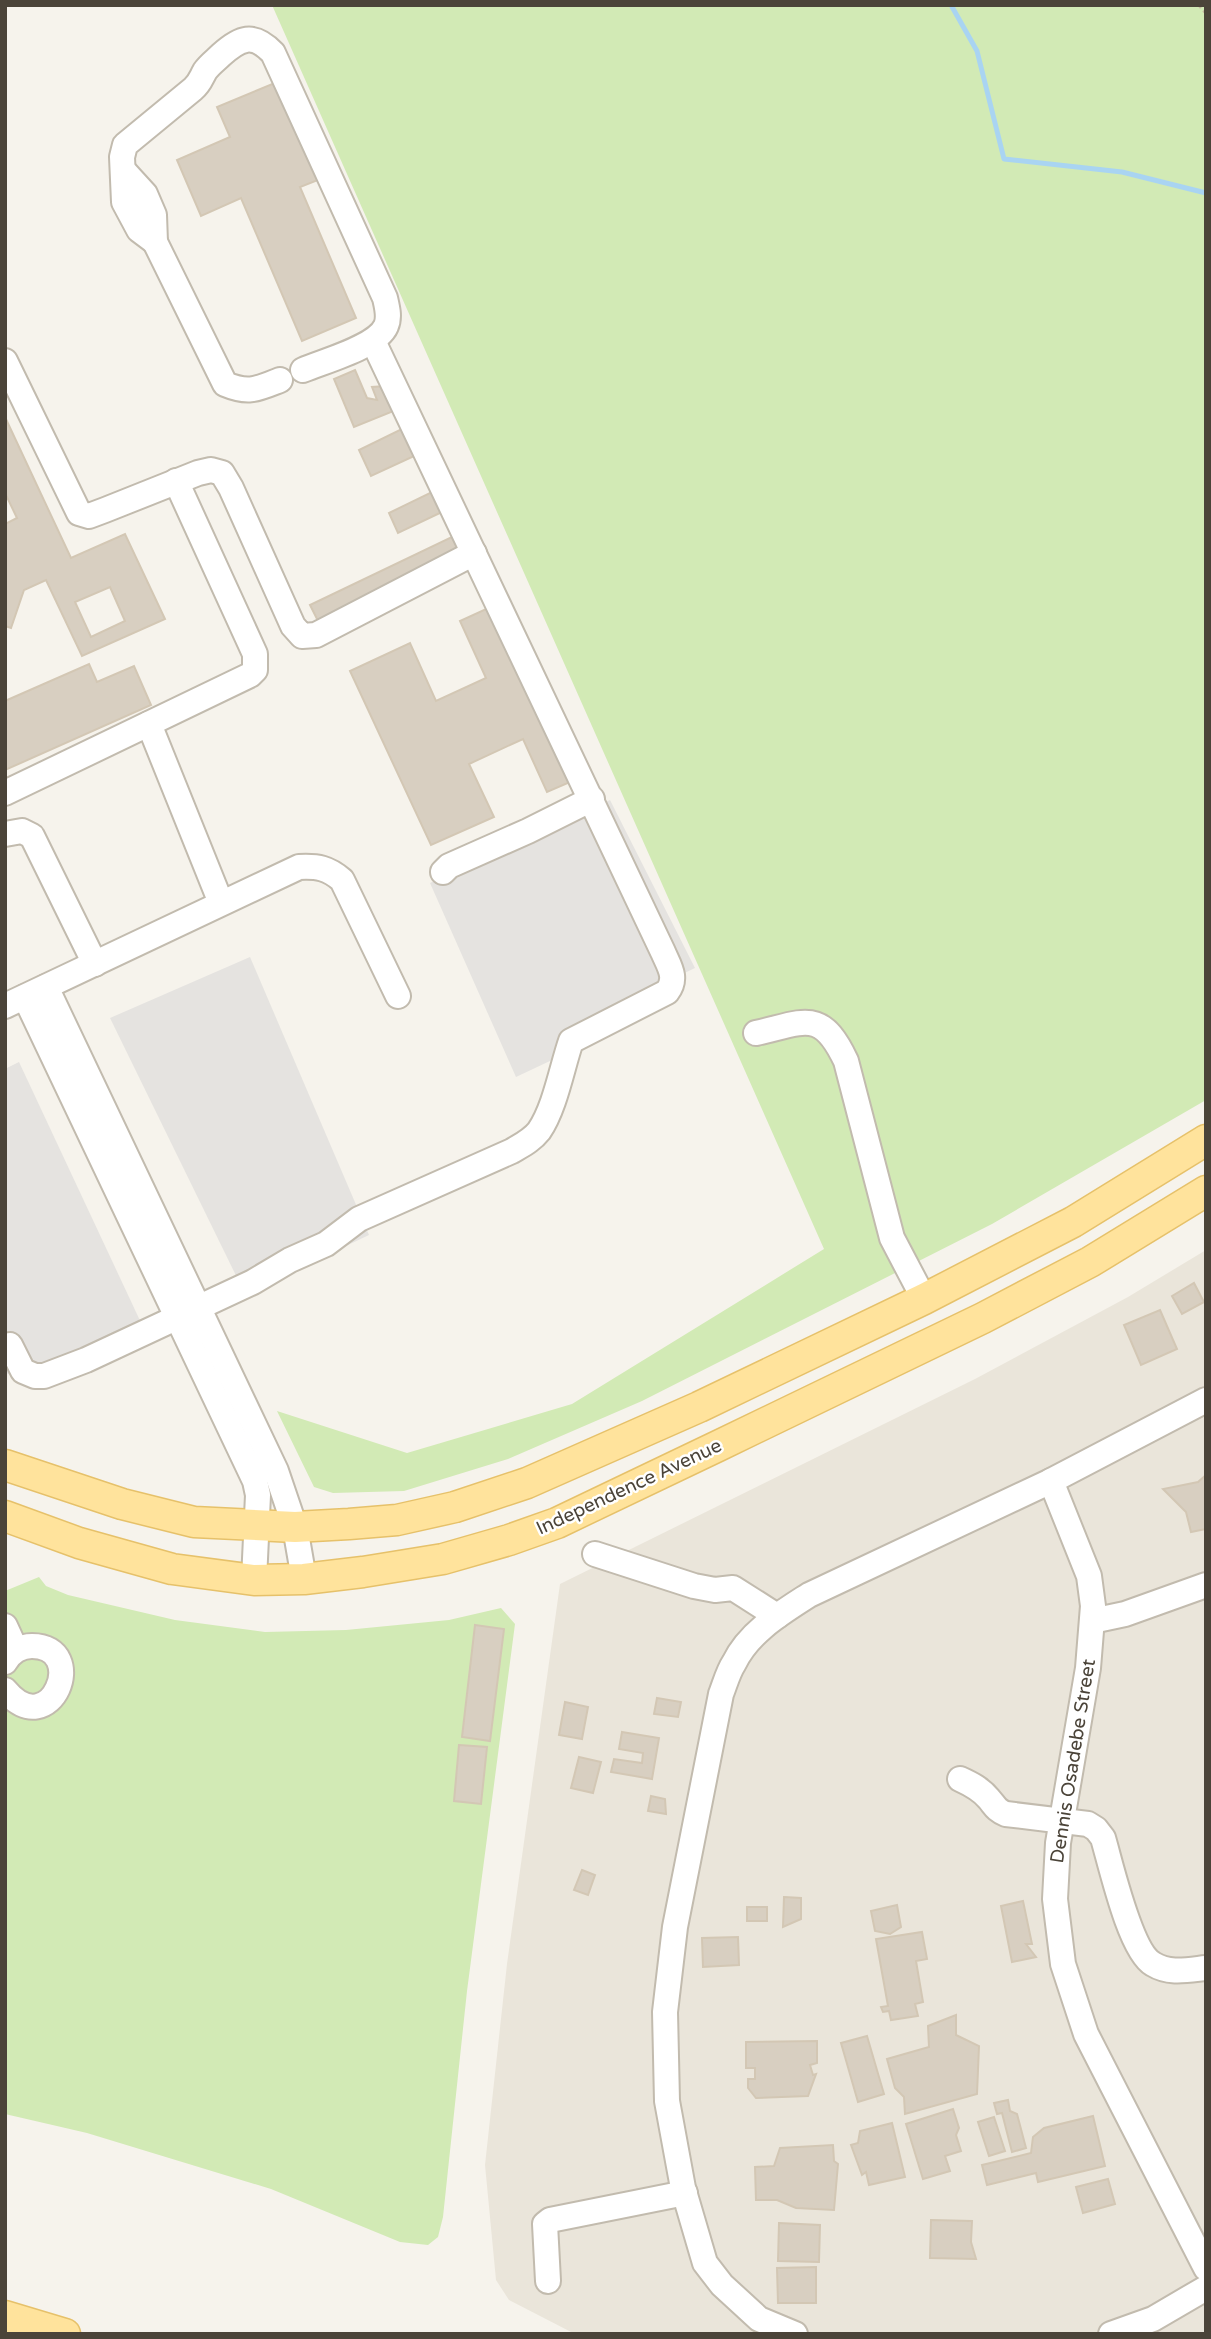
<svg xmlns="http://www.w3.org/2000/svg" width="1211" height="2339" viewBox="0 0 1211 2339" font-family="'Varela Round',sans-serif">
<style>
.residential{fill:#eae5da}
.green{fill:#d2eab5}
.parking{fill:#e5e3e0}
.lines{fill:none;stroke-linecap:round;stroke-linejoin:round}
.stream{stroke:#a9d4f2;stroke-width:5}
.building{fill:#d8cfc1;stroke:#d3c7b4;stroke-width:2;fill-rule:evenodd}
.minor-casing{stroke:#c2bbae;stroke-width:28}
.major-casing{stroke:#e6c16a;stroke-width:33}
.path{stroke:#c4b79f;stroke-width:3.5;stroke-dasharray:3.5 3.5;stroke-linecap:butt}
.minor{stroke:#fff;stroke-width:24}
.major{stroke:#ffe39c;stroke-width:30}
.labels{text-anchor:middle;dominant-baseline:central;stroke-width:5;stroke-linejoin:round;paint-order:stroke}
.street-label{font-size:19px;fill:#4b4439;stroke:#fff}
</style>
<rect width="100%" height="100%" fill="#f6f3ec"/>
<!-- residential -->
<polygon class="residential" points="1206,1250 1206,2334 575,2334 509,2300 496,2280 485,2165 507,1964 560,1584 975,1379 1128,1297"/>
<!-- green -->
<g class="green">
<polygon points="272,5 1206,5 1206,1100 992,1224 642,1401 508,1459 404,1491 333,1493 314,1487 277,1411 407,1453 572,1404 824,1249"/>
<polygon points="39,1577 46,1586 68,1595 175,1620 265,1632 346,1630 449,1620 501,1608 515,1624 467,1991 443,2217 438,2237 428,2245 400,2242 271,2189 87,2133 5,2114 5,1591"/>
</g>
<!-- parking -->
<g class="parking">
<polygon points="610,800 695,968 586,1020 569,1052 516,1077 430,883"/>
<polygon points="250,957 369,1235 245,1294 110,1018"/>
<polygon points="19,1062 150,1342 47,1388 30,1387 5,1372 5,1069"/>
</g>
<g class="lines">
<!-- stream -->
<polyline class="stream" points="951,5 977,51 1004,159 1122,172 1206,193"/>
</g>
<!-- building -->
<g class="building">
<polygon points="282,80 323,178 300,187 356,318 302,341 241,198 201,216 177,160 230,137 217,107"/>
<polygon points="355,370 367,398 377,400 372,387 386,386 396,410 354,427 334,379"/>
<path d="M5,417L71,558L125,534L165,619L82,656L46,580L24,590L11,628L5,626V524L17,518L5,493ZM110,587L125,621L91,637L75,602Z"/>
<polygon points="412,424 425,451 371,476 359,450"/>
<polygon points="432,492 442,512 398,533 389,513"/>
<polygon points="456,535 465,552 319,623 310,605"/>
<polygon points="497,604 577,779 547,792 523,739 469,764 494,817 431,845 350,671 410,643 436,701 486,678 460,621"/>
<polygon points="89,664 97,682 134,666 151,705 5,770 5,701"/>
<polygon points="1194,1283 1204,1302 1182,1314 1172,1296"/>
<polygon points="1160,1310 1177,1349 1141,1365 1124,1325"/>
<polygon points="1206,1475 1206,1529 1191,1532 1186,1512 1163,1489 1198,1482"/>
<polygon points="475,1625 504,1629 490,1741 462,1737"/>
<polygon points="657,1698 681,1702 678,1717 654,1714"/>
<polygon points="565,1702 588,1707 582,1739 559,1735"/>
<polygon points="622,1732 659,1738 652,1779 611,1772 614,1759 642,1763 643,1753 619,1749"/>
<polygon points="459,1745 487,1747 481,1804 454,1801"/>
<polygon points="579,1757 601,1762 593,1793 571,1788"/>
<polygon points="651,1796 665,1799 666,1814 648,1811"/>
<polygon points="582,1870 595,1875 588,1895 574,1890"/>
<polygon points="784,1897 801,1898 801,1919 783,1927"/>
<polygon points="1023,1901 1032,1944 1026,1944 1036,1957 1012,1962 1001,1906"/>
<polygon points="897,1905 901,1927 890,1934 875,1931 871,1911"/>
<rect x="747" y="1907" width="20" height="14"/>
<polygon points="922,1932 927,1959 916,1961 923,2002 915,2004 918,2016 891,2020 889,2011 883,2012 881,2007 888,2006 876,1939"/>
<polygon points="738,1937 739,1965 703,1967 702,1938"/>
<polygon points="956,2015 956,2035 979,2046 977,2094 905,2114 904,2097 895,2088 887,2059 929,2047 928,2026"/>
<polygon points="867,2036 884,2094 858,2102 841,2043"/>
<polygon points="817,2041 817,2063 810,2065 813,2075 816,2074 808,2096 756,2098 748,2088 748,2079 755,2079 755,2068 746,2068 746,2042"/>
<polygon points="1008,2100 1010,2111 1017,2114 1026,2148 1012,2152 1002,2113 997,2114 994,2103"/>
<polygon points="953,2109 959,2128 956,2135 961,2151 945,2156 950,2171 923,2179 906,2124"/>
<polygon points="1093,2116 1105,2166 1038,2182 1036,2173 987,2185 982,2165 1031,2153 1033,2137 1044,2128"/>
<polygon points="994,2117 1005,2151 989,2156 978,2122"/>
<polygon points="892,2123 905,2177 869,2185 866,2172 862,2175 851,2145 858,2143 860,2131"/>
<polygon points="833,2145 834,2161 838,2164 834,2210 796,2208 777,2200 756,2200 755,2167 774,2166 780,2148"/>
<polygon points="1108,2179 1115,2204 1083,2213 1076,2187"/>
<polygon points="931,2220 972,2221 971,2242 976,2259 930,2258"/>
<polygon points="779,2223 820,2225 819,2262 778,2261"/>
<polygon points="816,2267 816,2303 778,2303 777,2268"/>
</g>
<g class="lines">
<defs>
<g id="minor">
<path d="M124,171L145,194L154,215L155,242L225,384C249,394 257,389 280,380"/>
<path d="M155,242L139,230L124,202L122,157L125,145L193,89C200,83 201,78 205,71C209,65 216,60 221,55C240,38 253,32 273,53L385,298C387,307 390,317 386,326C377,347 324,361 303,370"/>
<polyline points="5,361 79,513 89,516 105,510 198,473 211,470 222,473 231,488 293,626 302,636 316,635 474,553"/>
<polyline points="149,724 221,903"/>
<polyline points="5,793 250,675 255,670 255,654 176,481"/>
<polyline points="5,834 22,831 32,836 95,964"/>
<polyline points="443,872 449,866 528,831 592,799"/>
<polyline points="46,987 276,1471 295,1527 304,1579"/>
<polyline points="25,997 255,1481 258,1495 254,1580"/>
<path d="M5,1006L299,867C318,866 328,868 342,880L398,996"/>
<path d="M756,1033C805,1022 821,1008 846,1061L892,1238L924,1299"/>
<path d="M5,1346L10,1345L23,1371L35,1376H44L86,1360L253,1282L290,1260L326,1244L359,1219L512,1151C522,1145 532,1140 539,1131C555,1108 562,1067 571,1041L667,992C678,978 669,966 663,952L373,341"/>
<polyline points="1051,1481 1089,1576 1093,1606 1088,1668 1058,1843 1055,1899 1063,1964 1086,2034 1206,2268"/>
<polyline points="595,1554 694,1586 715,1590 733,1588 777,1616"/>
<polyline points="1092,1621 1125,1614 1206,1585"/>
<polyline points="5,1626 16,1650"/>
<path d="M5,1662C11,1652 21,1646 32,1646C90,1646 51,1745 5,1690"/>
<path d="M960,1779C971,1784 981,1789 989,1799C995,1806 996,1810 1006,1814L1088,1824L1096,1829L1103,1838C1111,1865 1130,1951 1153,1964C1169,1974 1187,1970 1206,1968"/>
<polyline points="548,2281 545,2224 550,2220 685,2193"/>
<path d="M795,2334L759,2319L722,2285L705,2263L683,2188L667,2101L665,2012L675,1927L721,1694C725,1684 728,1672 734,1663C749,1632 781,1613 809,1595L1051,1481L1206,1400"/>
<polyline points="1111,2334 1153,2319 1206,2288"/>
</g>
<g id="major">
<polyline points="5,1465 122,1504 194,1522 295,1527 349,1524 397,1520 455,1507 527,1483 699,1407 924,1299 1073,1222 1206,1140"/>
<polyline points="5,1516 79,1543 172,1569 254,1580 304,1579 363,1572 443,1559 509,1540 557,1523 718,1446 983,1318 1090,1262 1206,1191"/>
<polyline points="5,2316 65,2334"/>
</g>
</defs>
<!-- minor casing -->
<use href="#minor" class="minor-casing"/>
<!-- major casing -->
<use href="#major" class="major-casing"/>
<!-- path -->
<polyline class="path" points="1199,5 1206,13"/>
<!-- minor -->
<use href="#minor" class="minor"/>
<!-- major -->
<use href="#major" class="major"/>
</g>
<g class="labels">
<!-- street labels -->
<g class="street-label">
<text transform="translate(629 1487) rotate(-25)">Independence Avenue</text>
<text transform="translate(1073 1761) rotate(-81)">Dennis Osadebe Street</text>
</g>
</g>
<!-- border -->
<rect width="1211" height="2339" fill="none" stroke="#4b4439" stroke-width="14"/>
</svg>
